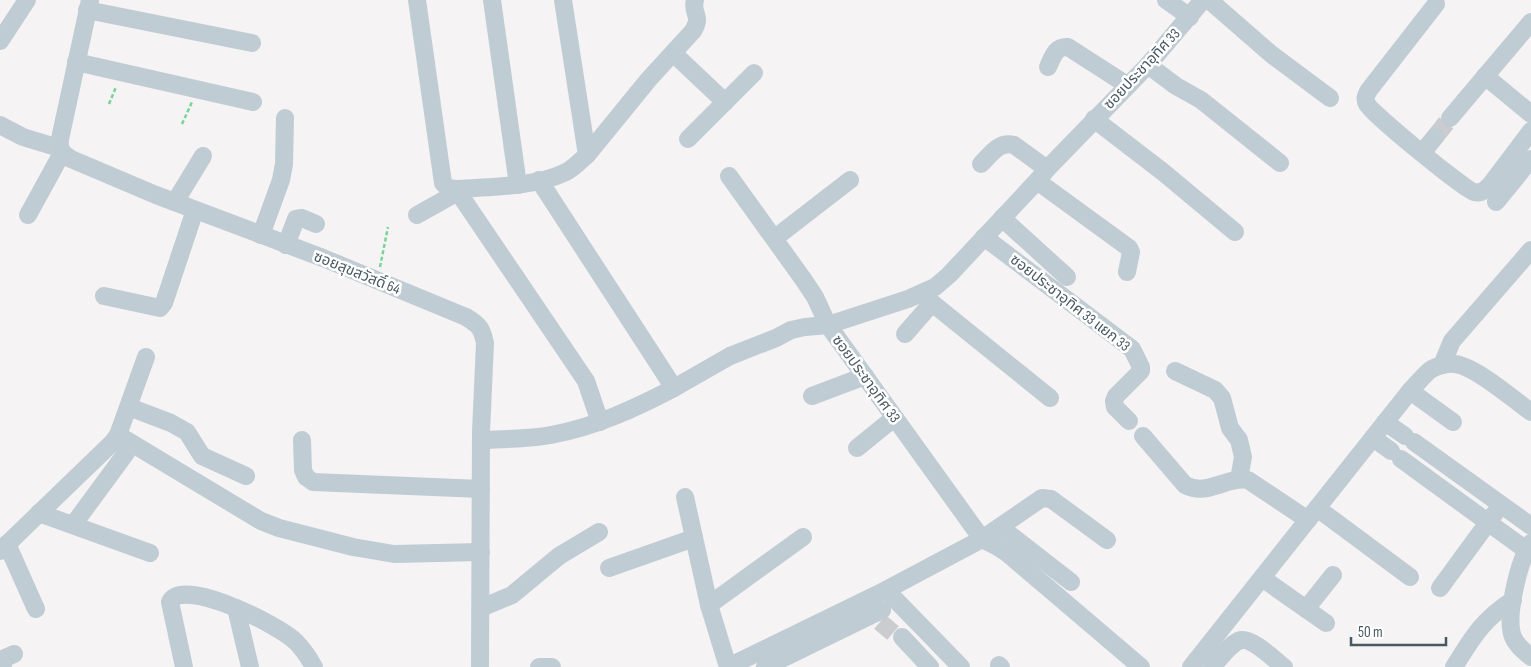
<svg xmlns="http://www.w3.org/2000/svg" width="1531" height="667" viewBox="0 0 1531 667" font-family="'Sofia Sans Condensed','Noto Sans Thai',sans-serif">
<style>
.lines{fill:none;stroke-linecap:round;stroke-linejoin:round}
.minor-tunnel{stroke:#cacccf;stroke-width:18;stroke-dasharray:18 9;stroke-linecap:butt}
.path{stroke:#75d59a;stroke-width:2.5;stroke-dasharray:4 2.5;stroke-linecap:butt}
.minor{stroke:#c0ccd3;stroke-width:18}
.labels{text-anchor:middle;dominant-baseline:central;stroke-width:5;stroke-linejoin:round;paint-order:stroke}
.street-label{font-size:15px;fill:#495962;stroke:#fff}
</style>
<rect width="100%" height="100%" fill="#f5f3f3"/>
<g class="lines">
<!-- minor-tunnel -->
<g class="minor-tunnel">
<polyline points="1435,137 1450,118"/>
<polyline points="880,622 893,633"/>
</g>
<!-- path -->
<g class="path">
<polyline points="109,104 116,87"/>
<polyline points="182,124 192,102"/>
<polyline points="380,267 388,227"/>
</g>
<!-- minor -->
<g class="minor">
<path d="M90,0L60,139C59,150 62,153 71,159L156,195L323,258L466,317C479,325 482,328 485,343L481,432L480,667"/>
<path d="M417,0L443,183L448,188L456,189C489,187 536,187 566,172C574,168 580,161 587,155L649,79L693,31C703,15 691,14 695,0"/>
<polyline points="492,0 518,185"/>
<polyline points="563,0 587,155"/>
<polyline points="1166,0 1190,17"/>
<polyline points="1209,0 1271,54 1330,98"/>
<path d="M1436,4L1369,90C1366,95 1364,99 1367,104C1371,113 1465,190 1474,192C1482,194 1486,189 1491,184L1531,131"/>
<polyline points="87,10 252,43"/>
<polyline points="0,41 27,0"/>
<polyline points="673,53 725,102"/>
<polyline points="76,62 253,102"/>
<polyline points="1148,65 1176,86 1201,100 1280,163"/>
<path d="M1048,67C1053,57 1055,46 1068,47L1127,85"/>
<polyline points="1485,76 1531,114"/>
<polyline points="1450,118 1531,22"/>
<polyline points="1094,119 1163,172 1235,232"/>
<polyline points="0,125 23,137 59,148"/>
<polyline points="688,139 754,73"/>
<polyline points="1422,153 1435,137"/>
<path d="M981,164C991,154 999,141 1014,145L1047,169"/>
<polyline points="1037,181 1129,248 1131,252 1127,272"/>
<polyline points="456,189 586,381 600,422"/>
<polyline points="175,202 203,156"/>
<polyline points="1496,202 1531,159"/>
<polyline points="28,215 62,153"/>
<polyline points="417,215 458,192"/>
<polyline points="1002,218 1067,277"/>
<polyline points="261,235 281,180 284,164 285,118"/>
<polyline points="984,237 1132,349 1141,367 1141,371 1116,396 1114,401 1115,407 1129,421"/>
<polyline points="775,238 850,180"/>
<polyline points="286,245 296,219 302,218 316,224"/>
<polyline points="921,294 1050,398"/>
<polyline points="104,296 160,308 164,303 195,210"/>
<polyline points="905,334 932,303"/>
<polyline points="1442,365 1452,341 1531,250"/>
<polyline points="1175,371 1215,390 1222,398 1230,428 1239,440 1243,457 1239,479"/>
<polyline points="674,388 730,356 776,338 791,330 805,327 828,325 908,299 935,287 949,275 1037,181 1047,169 1148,65 1203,0"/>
<polyline points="1410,391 1453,422"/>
<polyline points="812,396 865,376"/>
<polyline points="129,407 171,423 187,432 202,456 246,476"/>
<polyline points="1385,422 1405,436"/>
<polyline points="118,435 261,521 279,528 353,547 394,554 481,552"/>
<path d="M1143,436L1185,485C1208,497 1226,476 1248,480L1308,520"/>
<polyline points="1373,438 1391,451"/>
<polyline points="302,440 303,470 306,477 313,482 481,489"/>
<path d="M482,440C505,439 529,439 551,435C595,427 636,408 674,388L539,180"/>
<polyline points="1414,442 1531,526"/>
<polyline points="857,448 894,418"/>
<polyline points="1401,459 1526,550"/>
<polyline points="685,497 709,605 728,667"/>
<polyline points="1317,508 1410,577"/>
<polyline points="39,513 150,553"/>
<polyline points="73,525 126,453"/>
<polyline points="1000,527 1071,582"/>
<polyline points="982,539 996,546 1007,553 1141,667"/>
<polyline points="982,539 1042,498 1051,499 1107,540"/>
<path d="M1531,543C1519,560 1505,617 1513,637C1516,645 1524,651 1531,657"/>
<polyline points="7,544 36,609"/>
<polyline points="0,551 113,442 118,435 146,357"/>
<polyline points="609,568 694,538"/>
<polyline points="1262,578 1326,623"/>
<polyline points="1440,588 1495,513"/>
<polyline points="886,590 961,667"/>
<polyline points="709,605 803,537"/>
<polyline points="236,608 250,667"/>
<polyline points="481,608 512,595 559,556 599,532"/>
<polyline points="1306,609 1333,575"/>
<polyline points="902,637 930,667"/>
<polyline points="999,665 1001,667"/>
<polyline points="3,667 2,662 5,658 14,654"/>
<path d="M184,667L170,602C182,576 281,626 296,642C303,649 309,658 314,667"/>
<polyline points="539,667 552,667"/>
<polyline points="728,667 886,590 982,539 828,325 815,297 803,279 729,176"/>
<polyline points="765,667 882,610"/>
<path d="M1191,667L1410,391C1416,385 1422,377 1429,371C1435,366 1448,363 1455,364C1475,366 1514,400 1531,412"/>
<path d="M1212,667C1220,659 1230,643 1241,640C1252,638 1275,660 1284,667"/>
<path d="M1454,667C1473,637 1482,620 1513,600"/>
</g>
</g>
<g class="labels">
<!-- street labels -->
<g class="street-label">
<text transform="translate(1142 69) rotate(-47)">ซอยประชาอุทิศ 33</text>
<text transform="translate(357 273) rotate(22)">ซอยสุขสวัสดิ์ 64</text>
<text transform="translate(1070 303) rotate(38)">ซอยประชาอุทิศ 33 แยก 33</text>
<text transform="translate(866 379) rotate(54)">ซอยประชาอุทิศ 33</text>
</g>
</g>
<!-- scale -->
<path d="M1351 637v8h95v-8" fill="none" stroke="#495962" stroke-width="2.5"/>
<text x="1358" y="637" font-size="15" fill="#495962" stroke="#ffffff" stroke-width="4" paint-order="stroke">50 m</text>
</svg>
